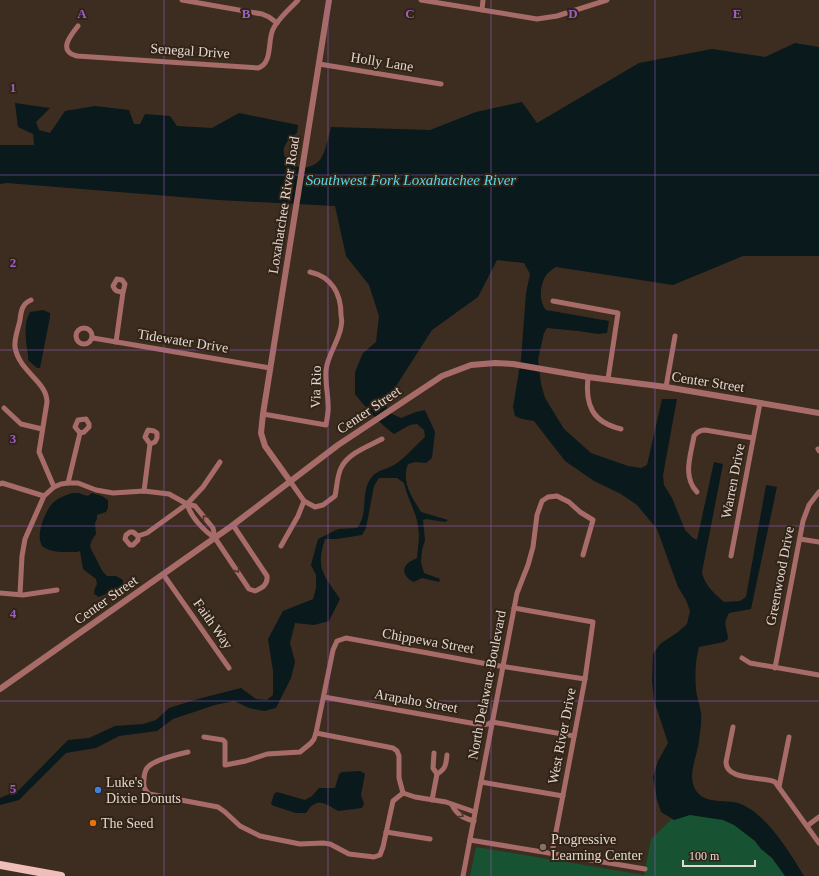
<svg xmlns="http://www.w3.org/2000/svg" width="819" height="876" viewBox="0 0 819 876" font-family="Georgia,serif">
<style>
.green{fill:#175232}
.water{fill:#09191c}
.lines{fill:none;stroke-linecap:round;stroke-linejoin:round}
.minor{stroke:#a86c68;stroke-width:5}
.tertiary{stroke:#a86c68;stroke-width:6}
.primary{stroke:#f0beb9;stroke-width:8}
.oneway{stroke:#50352b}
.grid{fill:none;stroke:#9a60c4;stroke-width:1;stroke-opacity:0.55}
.shop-dot{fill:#3f7fe0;stroke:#322317;stroke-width:1.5}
.food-dot{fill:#e8710a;stroke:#322317;stroke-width:1.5}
.education-dot{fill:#8d6e63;stroke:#322317;stroke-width:1.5}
.labels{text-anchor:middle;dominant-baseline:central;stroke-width:4;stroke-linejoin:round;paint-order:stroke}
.street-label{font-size:14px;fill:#e2d8d0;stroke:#322317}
.poi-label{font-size:14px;fill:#e2d8d0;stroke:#322317;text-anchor:start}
.water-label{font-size:15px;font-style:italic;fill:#57d8eb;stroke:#322317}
.grid-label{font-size:13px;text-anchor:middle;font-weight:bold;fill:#9a60c4;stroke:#322317;stroke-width:4;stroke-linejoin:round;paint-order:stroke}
</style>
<rect width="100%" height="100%" fill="#3d2d20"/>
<!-- green -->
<polygon class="green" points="702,814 733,819 793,876 470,876 476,847 644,875 651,839 676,815"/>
<!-- water -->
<g class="water">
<path d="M795,43L819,47V256H743L673,285L556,267C551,270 546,274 544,279C540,288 539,302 546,310L609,321L607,333L598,334L578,331L547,328L544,333L538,360L541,384L545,398L564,429L591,453L628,466L641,468L647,465L662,399H677L663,475L664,485L672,498L685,530L693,538L697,540L714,462L723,464L702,572C704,585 715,594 724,602L740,601L746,597L766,485L777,487L751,609L729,613C722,627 727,625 728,639L724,642L699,647C695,661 695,676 696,690C697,698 700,705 701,713C702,722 700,732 699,741C697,758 684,781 700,795C709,803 727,800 738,803C766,812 790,853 804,876H785L772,858L761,849L755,841L734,825L723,820L690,815L674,820L661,812L657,800L653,777L658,761L668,743L654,700L652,681L653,654L660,644L678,632L687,624L690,611L686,600L678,587L657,529L637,505L621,494L594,481L565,461L534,421L522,419L515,416L513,407L521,359L526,293L530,274L524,263L497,260L478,297L432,330L391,394L384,402L390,413L401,418L416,412L425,410L435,432L432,458L426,463L415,462L408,464C401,482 412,497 421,512L448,520L445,522L426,519L423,520L425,540L422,550L421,562L424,573L440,579L439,582L422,578L414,582C406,579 400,570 408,563C410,561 414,560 417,558C418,547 420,537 418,526C416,511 407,498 404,483L397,478H379L374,486L366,528L362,535L337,539H325C315,569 324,575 340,599L329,621L314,625L295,623L290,643L295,662L291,678L276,708L264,711L249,708L234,701L215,705L173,719L157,731L119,736L96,748L66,753L19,800L0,805V798L19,790L68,740L89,738L115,726L143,724L156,720L169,708L198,699L241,688L256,699L267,700L273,695V671L268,639L283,611L313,599L316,588V575L311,565L318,539L338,529L357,528C369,514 360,492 371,478C376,471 383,470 390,467C403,461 414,447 425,437L424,430L417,424L410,425L394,434C379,423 367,409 355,394V372L363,353L376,342L379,316L369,285L346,256L335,206L218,200L7,183L0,184V145H34L33,134L18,127L15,103L50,108L36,122L39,130L50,133L65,111L95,106L129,110L134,124H140L145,114L170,116L177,126L212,128L239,113L298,125L297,133C264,154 300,181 320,160C325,154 329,135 331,127L430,130L476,112L522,102L537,123L639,63L712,49L765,57Z"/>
<path d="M43,310L50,313V317L40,368H37L28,360V355C26,343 23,323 30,312Z"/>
<path d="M72,493H78L88,496L92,493L102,496L108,500V508L106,512L97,515V519L95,523L96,534L92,540L90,546L92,551L103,572L107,576H116L123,580V584L114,590L99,597L94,594L95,588L97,584L96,579L83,569L80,551L77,552C67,552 54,553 45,548C32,541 46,507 55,501C60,497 67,495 72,493Z"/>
<path d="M360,771L365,774L361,795L364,804L362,808L338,811C331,807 321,799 313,805C310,806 308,811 306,813H296L274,806L271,804L274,794L277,792L305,800L312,796L319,788H335L339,774L342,772Z"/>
</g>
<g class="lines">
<!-- minor -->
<g class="minor">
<polyline points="182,0 262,14 269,17 277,23"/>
<polyline points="421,0 537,19 557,16 607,0"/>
<polyline points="482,10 483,0"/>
<path d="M78,26C71,35 57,51 77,56L258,68C272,64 268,43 272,32C275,21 291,8 298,0"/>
<polyline points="319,64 441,84"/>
<path d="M117,279L122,280L125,284L123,292C117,292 115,291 113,286Z"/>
<path d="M31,300C22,304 21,311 20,320C18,329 14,339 15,347C19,372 47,381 47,402L39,452L54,487"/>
<polyline points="553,301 618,313 608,379"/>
<circle cx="84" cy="336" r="8"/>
<polyline points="93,338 270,368"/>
<polyline points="116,342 123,292"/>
<path d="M588,377C585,405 592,422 621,429"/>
<polyline points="666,387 675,336"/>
<polyline points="4,408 21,424 42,429"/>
<path d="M263,414L326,425C327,418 329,411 328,404C328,393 325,382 326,370C328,354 338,343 341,327C342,323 342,319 341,315C341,294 332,277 310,272"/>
<polyline points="818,449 819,451"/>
<path d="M290,481L304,501L315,507L323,505L335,496C337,487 337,476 341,468C348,453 369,446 382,439"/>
<polyline points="68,483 80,433 84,432 89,427 89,424 86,419 78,420 75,427 80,433"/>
<polyline points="0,484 2,483 44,496"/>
<polyline points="144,491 150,444 155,442 157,438 157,433 154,431 148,430 145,437 150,444"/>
<path d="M697,492C682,476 691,455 694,436C697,432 700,430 705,430L753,438"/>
<path d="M187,504C191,517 204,531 215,538L249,589L255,591C262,588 268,585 267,576L233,525"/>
<polyline points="138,536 138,540 133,545 130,545 125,539 126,535 130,532 133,532 138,536 147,533 187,504 203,487 220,462"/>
<polyline points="800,539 819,542"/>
<polyline points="281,546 298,516 304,501"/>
<polyline points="731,556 760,403"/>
<polyline points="163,574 229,668"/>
<polyline points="0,593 23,595 57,590"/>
<polyline points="20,594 22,556 25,539 44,496 54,487 61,484 68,483 78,483 96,490 113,493 144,491 169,494 187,504 195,506 213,528 215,538"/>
<polyline points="514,608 593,622 585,679 552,853"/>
<polyline points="742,658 750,663 819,675"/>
<polyline points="775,668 803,521 809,505 819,492"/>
<polyline points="324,697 482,725 488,724 492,722 574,736"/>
<path d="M733,727L726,762C726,781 762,776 775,782L819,843"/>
<polyline points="316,733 393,748 397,751 399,756 399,778 403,793"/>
<polyline points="204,737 223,740 225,742 225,765 246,761 267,754 300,752 311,743 314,739 316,733 333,650 337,641 346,638 493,665 585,679"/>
<path d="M188,752C179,754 153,760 147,768C145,771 144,776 144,780C143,786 144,790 149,794L218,807L225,812L240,826L260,836L300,844L323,843L330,844L349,854L374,857L380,855L383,847L393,801L403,793"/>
<path d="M437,774C446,769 446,764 447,755"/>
<polyline points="481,782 563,796"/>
<polyline points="779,787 789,737"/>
<polyline points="403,793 415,797 446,802 475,812"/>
<polyline points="432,800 437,774 433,768 434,753"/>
<path d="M452,805C457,815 463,818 474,821"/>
<polyline points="807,826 819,817"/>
<polyline points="386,832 430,839"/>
<polyline points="470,840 645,869"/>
<polyline points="463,876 517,593 528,565 533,547 537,515 542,501 548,497 557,496 569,502 580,512 593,520 583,555"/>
</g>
<!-- tertiary -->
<g class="tertiary">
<polyline points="290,481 265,446 261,433 263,414 329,0"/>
<polyline points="0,689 233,525 338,445 442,376 471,365 495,363 513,364 588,377 666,387 819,413"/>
</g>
<!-- primary -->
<polyline class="primary" points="0,865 61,876"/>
</g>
<!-- one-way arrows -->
<defs><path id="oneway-chevron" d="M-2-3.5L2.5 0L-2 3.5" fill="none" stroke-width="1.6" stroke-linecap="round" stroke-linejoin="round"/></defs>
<g class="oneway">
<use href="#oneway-chevron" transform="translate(205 518) rotate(-130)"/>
<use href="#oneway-chevron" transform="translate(237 570) rotate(55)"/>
<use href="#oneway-chevron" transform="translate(461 815) rotate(32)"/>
</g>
<!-- grid -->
<path class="grid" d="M164,0V876M328,0V876M491,0V876M655,0V876M0,175H819M0,350H819M0,526H819M0,701H819"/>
<!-- markers -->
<circle class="shop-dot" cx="98" cy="790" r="4"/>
<circle class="food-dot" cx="93" cy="823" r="4"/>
<circle class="education-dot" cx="543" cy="847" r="4"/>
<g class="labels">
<!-- street labels -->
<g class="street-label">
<text transform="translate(190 51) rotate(4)">Senegal Drive</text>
<text transform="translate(382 62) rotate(9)">Holly Lane</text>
<text transform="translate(284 205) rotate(-81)">Loxahatchee River Road</text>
<text transform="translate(183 341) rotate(9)">Tidewater Drive</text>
<text transform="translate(708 382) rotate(9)">Center Street</text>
<text transform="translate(316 387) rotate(-89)">Via Rio</text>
<text transform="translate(369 410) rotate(-34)">Center Street</text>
<text transform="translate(733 481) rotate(-79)">Warren Drive</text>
<text transform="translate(780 576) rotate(-79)">Greenwood Drive</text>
<text transform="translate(106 600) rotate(-35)">Center Street</text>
<text transform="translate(213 624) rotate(55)">Faith Way</text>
<text transform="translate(428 641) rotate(10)">Chippewa Street</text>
<text transform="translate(487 685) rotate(-79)">North Delaware Boulevard</text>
<text transform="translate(416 701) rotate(10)">Arapaho Street</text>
<text transform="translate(562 736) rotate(-79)">West River Drive</text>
</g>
<!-- poi labels -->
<g class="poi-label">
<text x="106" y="782">Luke's<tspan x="106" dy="16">Dixie Donuts</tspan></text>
<text x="101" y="823">The Seed</text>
<text x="551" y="839">Progressive<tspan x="551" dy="16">Learning Center</tspan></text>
</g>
<!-- water labels -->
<g class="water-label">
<text x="411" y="180">Southwest Fork Loxahatchee River</text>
</g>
</g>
<g class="grid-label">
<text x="82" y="18">A</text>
<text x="246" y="18">B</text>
<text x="410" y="18">C</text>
<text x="573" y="18">D</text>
<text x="737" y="18">E</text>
<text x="13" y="92">1</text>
<text x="13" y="267">2</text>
<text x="13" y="443">3</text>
<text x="13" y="618">4</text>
<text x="13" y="793">5</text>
</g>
<!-- scale -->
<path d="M683 860v6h72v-6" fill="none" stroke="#e2d8d0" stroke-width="2"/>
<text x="689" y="860" font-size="12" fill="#e2d8d0" stroke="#322317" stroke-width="3" paint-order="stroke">100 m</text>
</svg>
